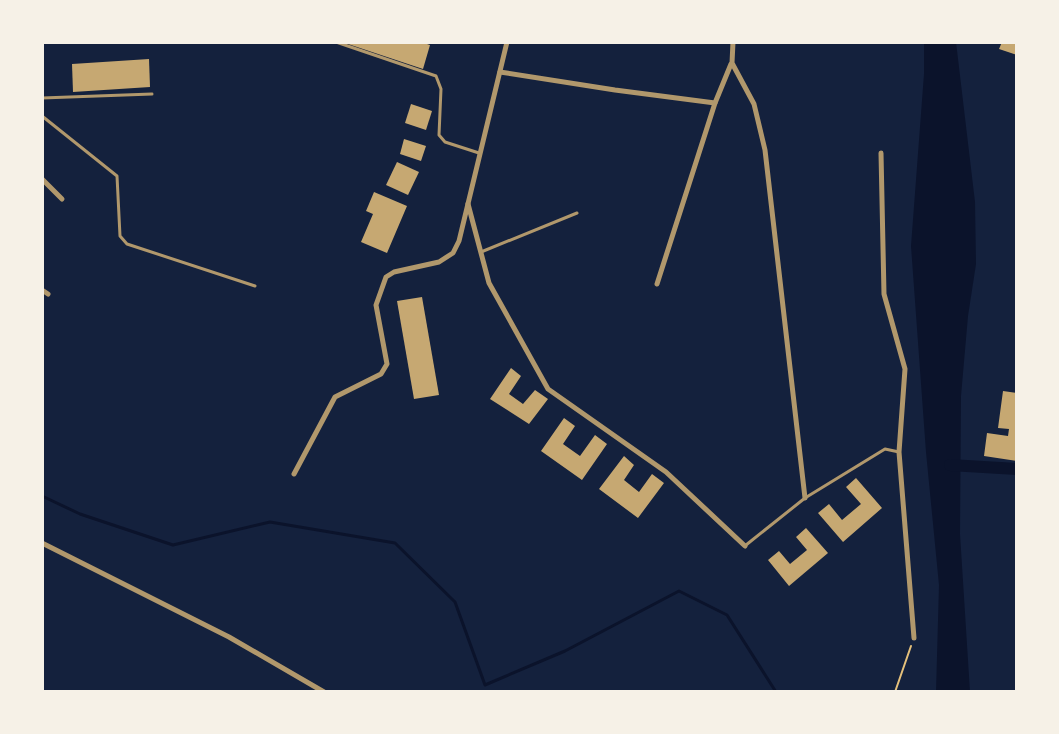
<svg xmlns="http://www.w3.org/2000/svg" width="1059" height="734" viewBox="0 0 1059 734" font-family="'Exo 2',sans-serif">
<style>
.water{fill:#0b132b}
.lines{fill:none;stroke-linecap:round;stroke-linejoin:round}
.stream{stroke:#0b132b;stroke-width:3}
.canal{stroke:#0b132b;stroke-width:12}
.building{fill:#c6a872}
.path{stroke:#e5c07b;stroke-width:2}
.service{stroke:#b1986c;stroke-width:3}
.minor{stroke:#b1986c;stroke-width:5}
</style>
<rect width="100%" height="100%" fill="#14213d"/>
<!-- water -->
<polygon class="water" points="924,42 956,42 975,202 976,264 968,316 961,396 960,534 970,692 936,692 939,585 926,452 911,246 924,74"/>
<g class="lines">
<!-- stream -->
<polyline class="stream" points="42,496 80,514 173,545 270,522 395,543 455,602 485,685 565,651 679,591 727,615 776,692"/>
<!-- canal -->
<polyline class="canal" points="950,465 1017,469"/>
</g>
<!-- building -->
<g class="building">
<polygon points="342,42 421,42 430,45 423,69"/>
<polygon points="1002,42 1017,42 1017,55 999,49"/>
<polygon points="149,59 150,87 73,92 72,64"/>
<polygon points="411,104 432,111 426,130 405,123"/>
<polygon points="404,139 426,146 421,161 400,154"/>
<polygon points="397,162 419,172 408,195 386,185"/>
<polygon points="374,192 407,206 387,253 361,242 373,214 366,211"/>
<polygon points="422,297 439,395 414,399 397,301"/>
<polygon points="511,368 521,376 509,394 523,404 535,390 548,399 529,424 490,399"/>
<polygon points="1003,391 1017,393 1017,461 984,456 987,433 1008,436 1009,429 998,428"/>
<polygon points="564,418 575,426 563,444 580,456 595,435 607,444 582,480 541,451"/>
<polygon points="624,456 634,465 624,480 639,492 652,474 664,483 638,518 599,489"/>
<polygon points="856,478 882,508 843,542 818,513 829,504 842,520 861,504 846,487"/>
<polygon points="806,528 828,553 789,586 768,560 779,551 790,564 807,550 796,537"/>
</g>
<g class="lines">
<!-- path -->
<polyline class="path" points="895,692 911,646"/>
<!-- service -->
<g class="service">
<polyline points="336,42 436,76 441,89 439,135 445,142 479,153"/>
<polyline points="42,98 152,94"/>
<polyline points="42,116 117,176 120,236 127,244 255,286"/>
<polyline points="481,252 577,213"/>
<polyline points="746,545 805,498 885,449 899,452"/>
</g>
<!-- minor -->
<g class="minor">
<polyline points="733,42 732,63 754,104 765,150 805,498"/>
<polyline points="500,72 615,90 715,103"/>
<polyline points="881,153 884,294 905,369 899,452 914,638"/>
<polyline points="42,179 62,199"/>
<polyline points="468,204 489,283 548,389 666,472 745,546"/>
<polyline points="657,284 715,103 731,64"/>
<polyline points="42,290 48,294"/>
<polyline points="294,474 335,397 381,374 387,364 376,305 386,277 394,272 439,262 453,253 459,241 507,42"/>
<polyline points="42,543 229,637 324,692"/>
</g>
</g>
<!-- border -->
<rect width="1059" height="734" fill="none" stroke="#f6f1e7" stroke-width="88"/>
</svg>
